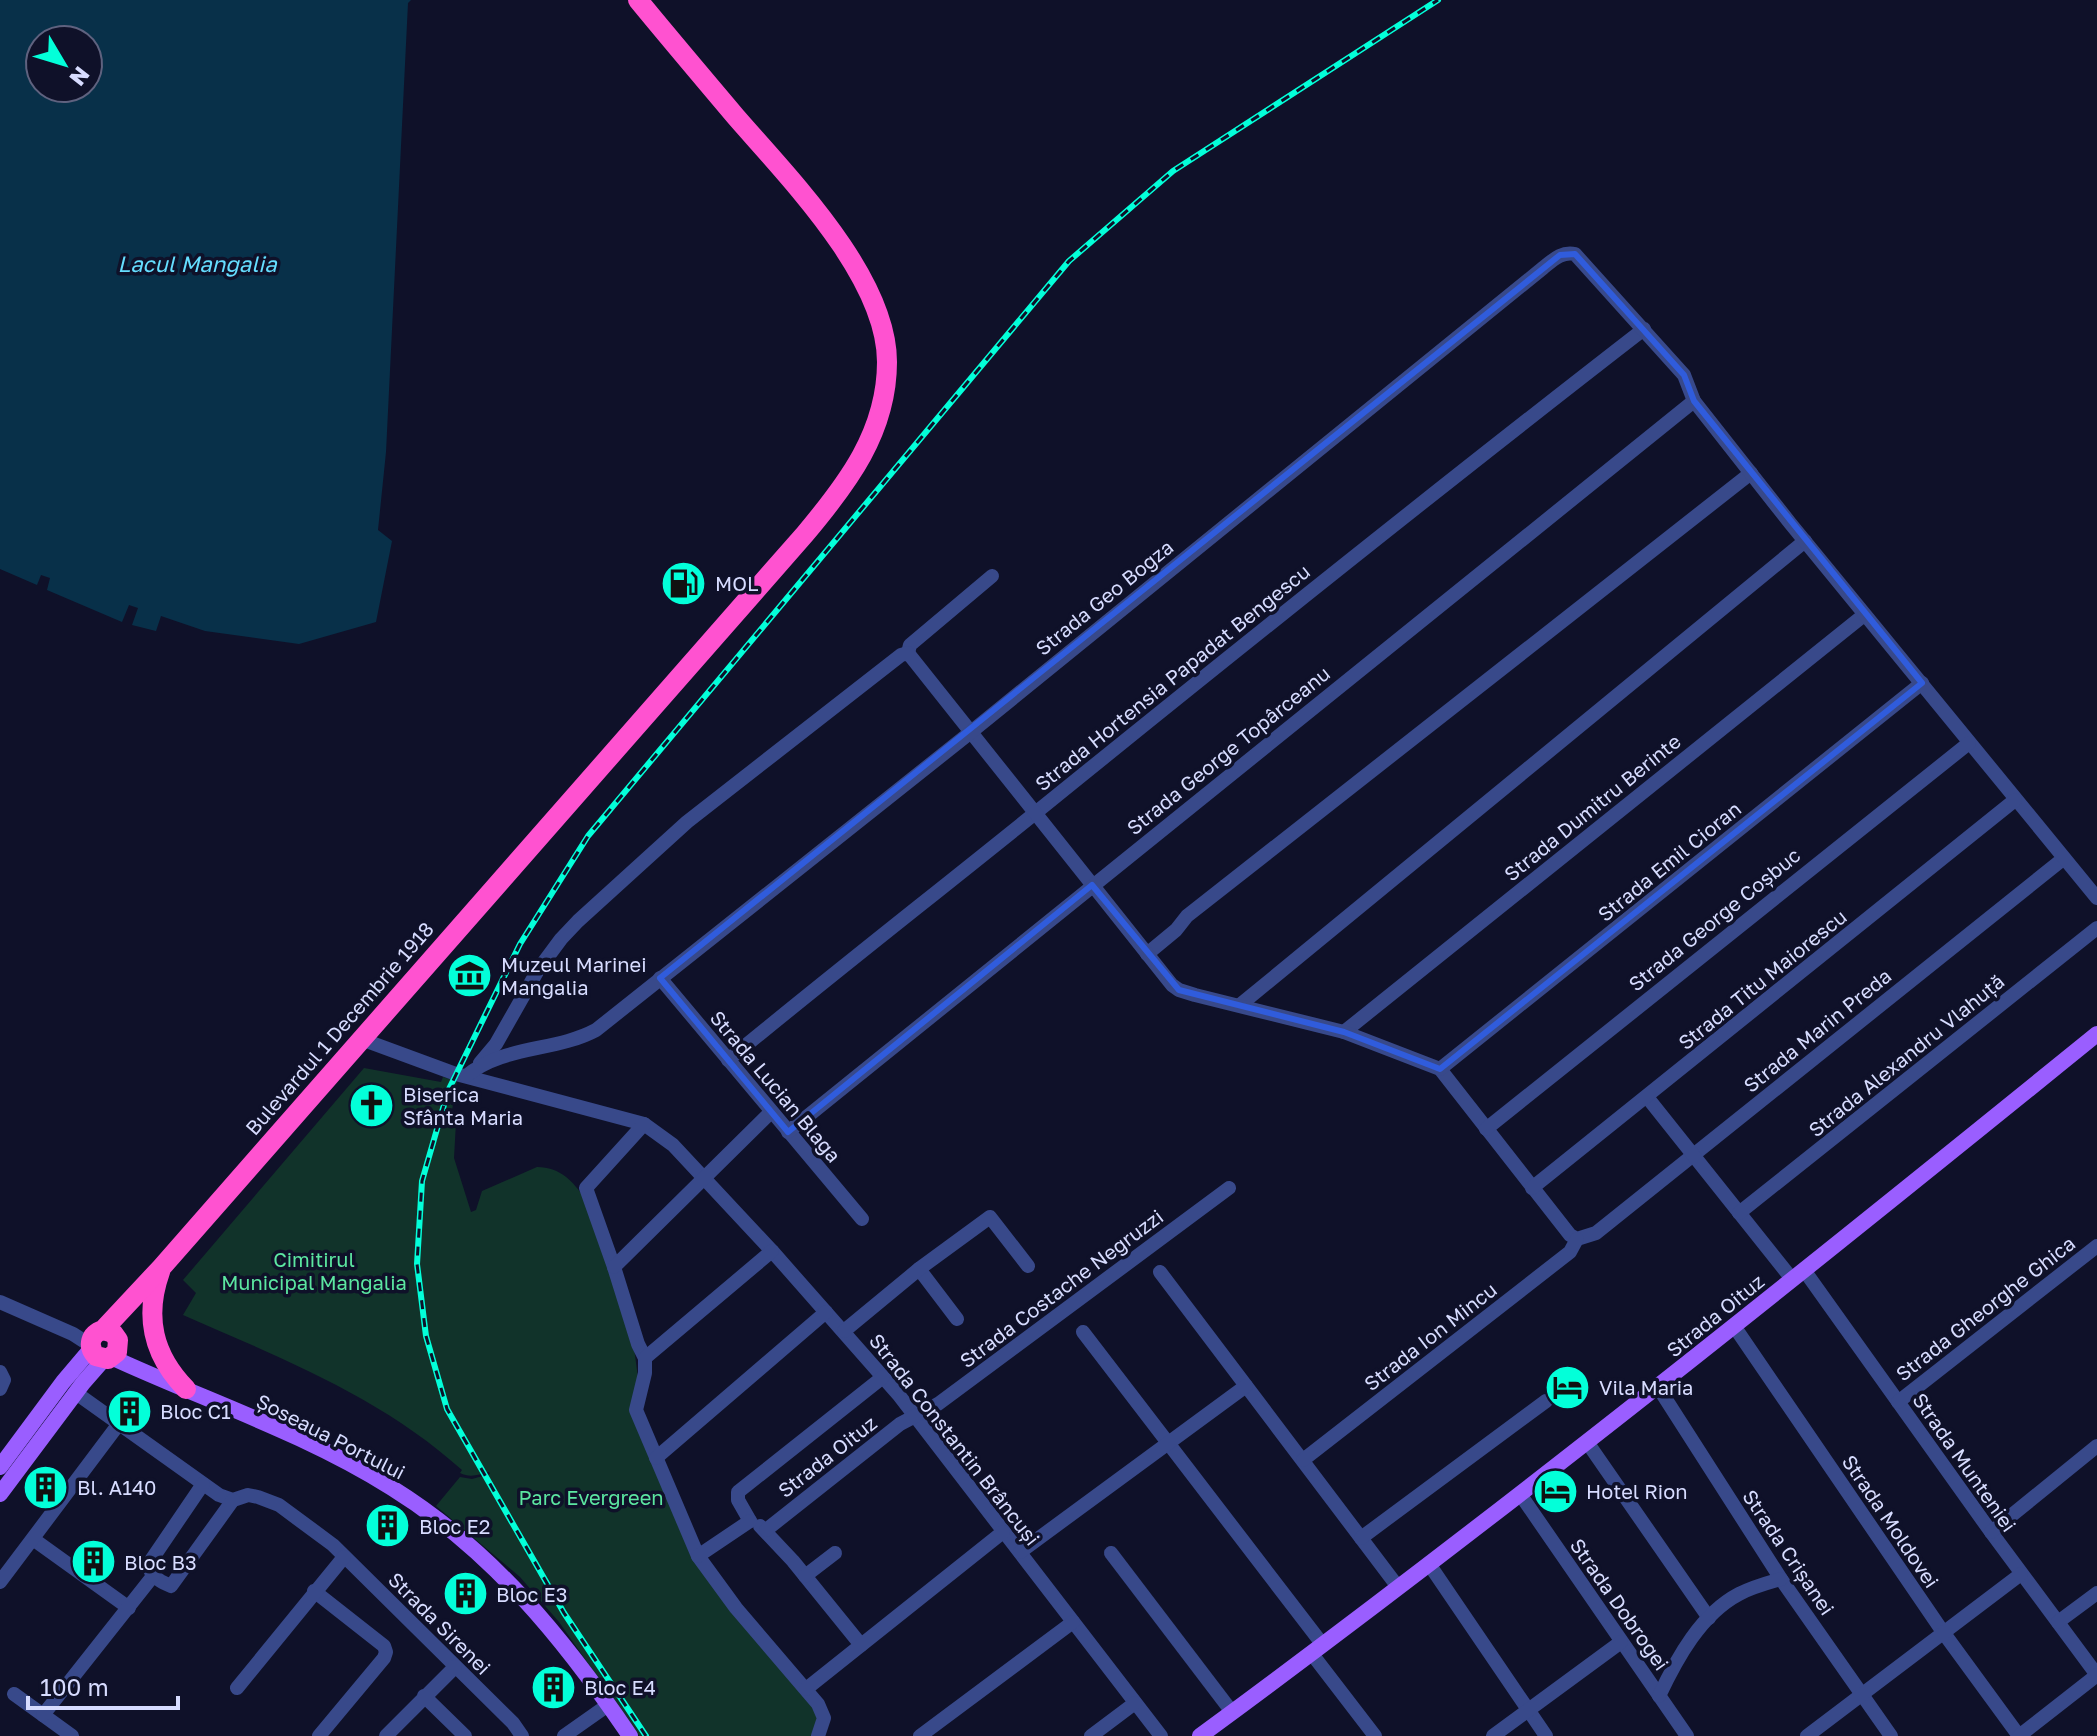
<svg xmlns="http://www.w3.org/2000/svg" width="2097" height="1736" viewBox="0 0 2097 1736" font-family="'Golos Text',sans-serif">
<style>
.green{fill:#11332a}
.water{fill:#083049;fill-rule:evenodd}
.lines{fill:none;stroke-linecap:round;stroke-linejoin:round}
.minor{stroke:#38498a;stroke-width:14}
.major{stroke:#9a5eff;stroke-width:16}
.highway{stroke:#ff52d0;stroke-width:20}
.rail-casing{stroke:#03ffd9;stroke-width:6}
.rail{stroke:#0f1129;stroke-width:3;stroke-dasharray:9;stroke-linecap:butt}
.marked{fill:none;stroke:#305cdc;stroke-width:6;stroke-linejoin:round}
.labels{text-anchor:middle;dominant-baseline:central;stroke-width:7;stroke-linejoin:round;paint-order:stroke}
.poi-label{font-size:20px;fill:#d7dcff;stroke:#0f1129;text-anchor:start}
.street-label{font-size:20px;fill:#d7dcff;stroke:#0f1129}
.park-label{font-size:20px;fill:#5ce6a1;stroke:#0f1129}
.water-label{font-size:22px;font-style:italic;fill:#65deff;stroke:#0f1129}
</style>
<rect width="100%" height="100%" fill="#0f1129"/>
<!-- green -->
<path class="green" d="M364,1068L441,1082L443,1077L457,1081L450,1122H456L454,1158L471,1212L476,1210L482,1191L537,1167C560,1167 573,1181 585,1199L633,1340L638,1378L633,1397L700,1570L818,1714L813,1736H639L559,1622L520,1577L436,1506L460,1477L472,1479L490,1474L489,1472C478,1475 470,1478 460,1473L462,1470C381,1397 281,1358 183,1315L196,1293L183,1280Z"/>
<!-- water -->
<path class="water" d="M0,0H411L408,3L386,452L378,530L392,541L376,622L299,644L205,631L161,616L156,631L132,625L138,608L129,605L122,622L47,590L50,578L41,575L37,585L0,569ZM88,40V88H40V40Z"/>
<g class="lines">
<!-- minor -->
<g class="minor">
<polyline points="908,653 910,645 992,576"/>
<polyline points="1147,954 1176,930 1187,916 1751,473"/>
<polyline points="660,978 862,1219"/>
<polyline points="1240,1005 1805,541"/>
<polyline points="1344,1032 1864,615"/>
<polyline points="361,1039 456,1074 644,1124 673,1145 772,1251 898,1394 1161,1736"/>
<path d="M728,1060C831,975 935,894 1039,810C1239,648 1440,487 1644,329"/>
<polyline points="480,1063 496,1044 538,970 561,939 578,921 687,822 901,655 908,653 1172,985 1179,990 1195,995 1344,1032 1440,1069 1570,1235 1577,1239 1596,1233 2063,859"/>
<polyline points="1440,1069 1922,683"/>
<path d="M466,1076C503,1045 555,1052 596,1030L971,732L1543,268C1553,260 1562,251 1575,254L1684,375L1694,401L1790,523L2097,898"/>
<polyline points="1647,1097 1792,1279"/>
<polyline points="644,1124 586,1188 614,1267 638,1344 645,1358"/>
<polyline points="1486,1129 1969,743"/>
<polyline points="788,1132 1694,401"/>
<polyline points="1532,1188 2015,800"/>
<polyline points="1739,1213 2097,928"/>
<polyline points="772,1251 645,1358 645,1373 636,1410 698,1556 736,1608 818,1704 824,1718 818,1736"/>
<polyline points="614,1267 771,1112"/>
<polyline points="919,1269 957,1319"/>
<polyline points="1804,1270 1991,1532 2097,1675"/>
<polyline points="1160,1272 1398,1587"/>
<polyline points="0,1302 73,1334 90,1345"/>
<polyline points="1734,1326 1943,1632 2019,1736"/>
<polyline points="844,1331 919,1269 990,1217 1028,1266"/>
<polyline points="1083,1332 1323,1645"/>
<polyline points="0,1372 4,1380 0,1389"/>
<polyline points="1658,1387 1781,1579 1891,1736"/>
<polyline points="76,1393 219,1495 233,1500 248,1495 258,1497 279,1505 333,1545 513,1723 522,1736"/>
<polyline points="1898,1402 2097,1246"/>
<polyline points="1587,1442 1709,1618"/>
<polyline points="656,1458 826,1312"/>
<polyline points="1303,1460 1570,1252 1577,1239"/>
<path d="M203,1484L152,1559L149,1568C154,1578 161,1582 171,1586L233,1500"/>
<polyline points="1520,1494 1687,1736"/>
<polyline points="750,1521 738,1500 738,1492 883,1377"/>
<polyline points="760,1526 793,1561 861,1645"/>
<polyline points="766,1530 900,1424 938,1404 1229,1188"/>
<polyline points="1991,1532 2097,1446"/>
<polyline points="1361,1538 1546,1401"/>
<polyline points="33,1539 129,1608"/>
<polyline points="1020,1552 1246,1386"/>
<polyline points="1111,1553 1232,1712"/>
<polyline points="698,1556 750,1521"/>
<polyline points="1429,1564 1546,1736"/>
<polyline points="805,1576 835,1553"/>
<polyline points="0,1582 118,1425"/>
<polyline points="314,1591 384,1646 386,1652 384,1658 319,1736"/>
<polyline points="2058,1622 2097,1593"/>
<polyline points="1312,1654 1375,1736"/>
<polyline points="237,1688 344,1557"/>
<polyline points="806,1689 1003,1532"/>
<polyline points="14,1694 72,1736"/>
<polyline points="424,1696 465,1736"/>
<path d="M1659,1696C1677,1658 1701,1614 1739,1594C1752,1587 1767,1583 1781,1579"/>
<polyline points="43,1715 153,1576"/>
<polyline points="386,1736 455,1667"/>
<polyline points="564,1736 608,1705"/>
<polyline points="920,1736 1073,1622"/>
<polyline points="1091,1736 1135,1703"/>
<polyline points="1493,1736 1621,1642"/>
<polyline points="1807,1736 2021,1574"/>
<polyline points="2019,1736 2097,1675"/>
</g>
<!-- major -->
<g class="major">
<path d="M111,1357C204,1400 305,1433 392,1488C492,1550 565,1640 630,1736"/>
<polyline points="0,1467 63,1382 91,1349"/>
<polyline points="0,1494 83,1383 104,1359"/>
<path d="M1200,1736C1506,1511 1802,1273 2097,1034"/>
</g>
<!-- highway -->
<g class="highway">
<path d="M160,1272C144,1317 153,1355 186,1389"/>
<path d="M103,1330L113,1333L118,1340L117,1352L108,1359L96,1356C87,1346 90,1334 103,1330L161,1268L805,534C847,484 887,432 887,362C887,277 789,178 736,117C703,78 670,39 638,0"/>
</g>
<defs>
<polyline id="rail" points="646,1736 564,1613 447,1409 426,1336 417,1264 422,1181 448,1091 520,944 588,836 1069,261 1173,171 1438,0"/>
</defs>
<!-- rail casing -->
<use href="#rail" class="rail-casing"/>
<!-- rail -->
<use href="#rail" class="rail"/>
</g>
<!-- marked area -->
<path class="marked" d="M1575,254L1684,375L1694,401L1922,683L1440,1069L1344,1032L1179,990L1092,885L788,1132L660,978L1560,255Z"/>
<!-- icons -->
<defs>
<symbol id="fuel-disc" viewBox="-11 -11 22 22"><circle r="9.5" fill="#03ffd9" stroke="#0f1129"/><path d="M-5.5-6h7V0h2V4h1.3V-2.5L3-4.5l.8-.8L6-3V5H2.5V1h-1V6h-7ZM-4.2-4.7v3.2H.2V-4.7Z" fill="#111"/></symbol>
<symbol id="museum-disc" viewBox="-11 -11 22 22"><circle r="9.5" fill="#03ffd9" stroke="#0f1129"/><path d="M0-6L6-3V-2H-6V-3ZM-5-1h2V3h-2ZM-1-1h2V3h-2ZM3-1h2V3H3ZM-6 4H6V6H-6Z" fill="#111"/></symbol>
<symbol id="church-disc" viewBox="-11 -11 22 22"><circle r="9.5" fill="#03ffd9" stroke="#0f1129"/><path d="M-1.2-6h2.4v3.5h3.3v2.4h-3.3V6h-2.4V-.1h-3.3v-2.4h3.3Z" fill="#111"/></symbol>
<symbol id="hotel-disc" viewBox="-11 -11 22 22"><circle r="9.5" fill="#03ffd9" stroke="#0f1129"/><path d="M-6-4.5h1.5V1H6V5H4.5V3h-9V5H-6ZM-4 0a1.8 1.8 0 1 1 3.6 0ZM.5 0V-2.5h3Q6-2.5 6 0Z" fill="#111"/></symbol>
<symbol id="building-disc" viewBox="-11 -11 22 22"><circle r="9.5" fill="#03ffd9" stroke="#0f1129"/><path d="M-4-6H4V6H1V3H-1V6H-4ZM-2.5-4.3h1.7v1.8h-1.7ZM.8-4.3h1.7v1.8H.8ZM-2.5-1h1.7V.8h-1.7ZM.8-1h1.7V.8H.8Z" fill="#111"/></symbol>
</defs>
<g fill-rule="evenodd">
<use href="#fuel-disc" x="658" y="558" width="51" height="51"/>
<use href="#museum-disc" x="444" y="950" width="51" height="51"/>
<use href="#church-disc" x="346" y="1080" width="51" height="51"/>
<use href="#hotel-disc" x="1542" y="1362" width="51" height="51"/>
<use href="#building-disc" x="104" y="1386" width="51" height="51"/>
<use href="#building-disc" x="20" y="1462" width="51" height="51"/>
<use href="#hotel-disc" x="1530" y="1466" width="51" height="51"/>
<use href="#building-disc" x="362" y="1500" width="51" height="51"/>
<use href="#building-disc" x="68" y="1536" width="51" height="51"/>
<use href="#building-disc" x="440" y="1568" width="51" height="51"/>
<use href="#building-disc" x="528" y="1662" width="51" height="51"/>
</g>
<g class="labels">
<!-- poi labels -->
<g class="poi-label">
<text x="715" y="583">MOL</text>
<text x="501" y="964">Muzeul Marinei<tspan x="501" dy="23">Mangalia</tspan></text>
<text x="403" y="1094">Biserica<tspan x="403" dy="23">Sfânta Maria</tspan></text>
<text x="1599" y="1387">Vila Maria</text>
<text x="160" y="1411">Bloc C1</text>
<text x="77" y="1487">Bl. A140</text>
<text x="1586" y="1491">Hotel Rion</text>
<text x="419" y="1526">Bloc E2</text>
<text x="124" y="1562">Bloc B3</text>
<text x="496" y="1594">Bloc E3</text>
<text x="584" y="1687">Bloc E4</text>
</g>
<!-- street labels -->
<g class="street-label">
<text transform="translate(1104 597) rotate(-39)">Strada Geo Bogza</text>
<text transform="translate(1172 677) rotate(-39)">Strada Hortensia Papadat Bengescu</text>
<text transform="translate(1228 750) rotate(-39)">Strada George Topârceanu</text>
<text transform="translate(1592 807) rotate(-39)">Strada Dumitru Berinte</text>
<text transform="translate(1669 861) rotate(-39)">Strada Emil Cioran</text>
<text transform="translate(1714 919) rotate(-39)">Strada George Coșbuc</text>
<text transform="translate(1762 979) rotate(-39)">Strada Titu Maiorescu</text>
<text transform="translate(339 1028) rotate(-49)">Bulevardul 1 Decembrie 1918</text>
<text transform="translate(1817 1030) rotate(-39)">Strada Marin Preda</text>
<text transform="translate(1906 1055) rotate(-39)">Strada Alexandru Vlahuță</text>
<text transform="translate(776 1086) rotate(50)">Strada Lucian Blaga</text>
<text transform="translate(1061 1288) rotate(-37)">Strada Costache Negruzzi</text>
<text transform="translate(1985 1308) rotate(-38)">Strada Gheorghe Ghica</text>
<text transform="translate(1715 1315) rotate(-39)">Strada Oituz</text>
<text transform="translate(1430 1336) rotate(-38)">Strada Ion Mincu</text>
<text transform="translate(331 1436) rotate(27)">Șoseaua Portului</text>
<text transform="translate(955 1439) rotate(52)">Strada Constantin Brâncuși</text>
<text transform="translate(827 1456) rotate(-38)">Strada Oituz</text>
<text transform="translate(1965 1462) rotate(55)">Strada Munteniei</text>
<text transform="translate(1891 1521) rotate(56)">Strada Moldovei</text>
<text transform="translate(1789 1552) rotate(56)">Strada Crișanei</text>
<text transform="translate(1620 1604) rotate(55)">Strada Dobrogei</text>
<text transform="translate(440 1623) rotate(45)">Strada Sirenei</text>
</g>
<!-- park labels -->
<g class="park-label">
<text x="314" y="1259">Cimitirul<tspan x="314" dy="23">Municipal Mangalia</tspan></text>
<text x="591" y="1497">Parc Evergreen</text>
</g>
<!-- water labels -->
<g class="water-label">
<text x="197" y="263">Lacul Mangalia</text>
</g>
</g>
<!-- north arrow -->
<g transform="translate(64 64) rotate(128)"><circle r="38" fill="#0f1129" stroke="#5f627f" stroke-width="2"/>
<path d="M0-6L14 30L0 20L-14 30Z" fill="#03ffd9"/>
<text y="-12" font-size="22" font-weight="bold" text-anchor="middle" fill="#d7dcff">N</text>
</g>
<!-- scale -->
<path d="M28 1696v12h150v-12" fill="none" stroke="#d7dcff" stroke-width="4"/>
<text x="40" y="1696" font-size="24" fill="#d7dcff" stroke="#0f1129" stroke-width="6" paint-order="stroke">100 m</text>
</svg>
